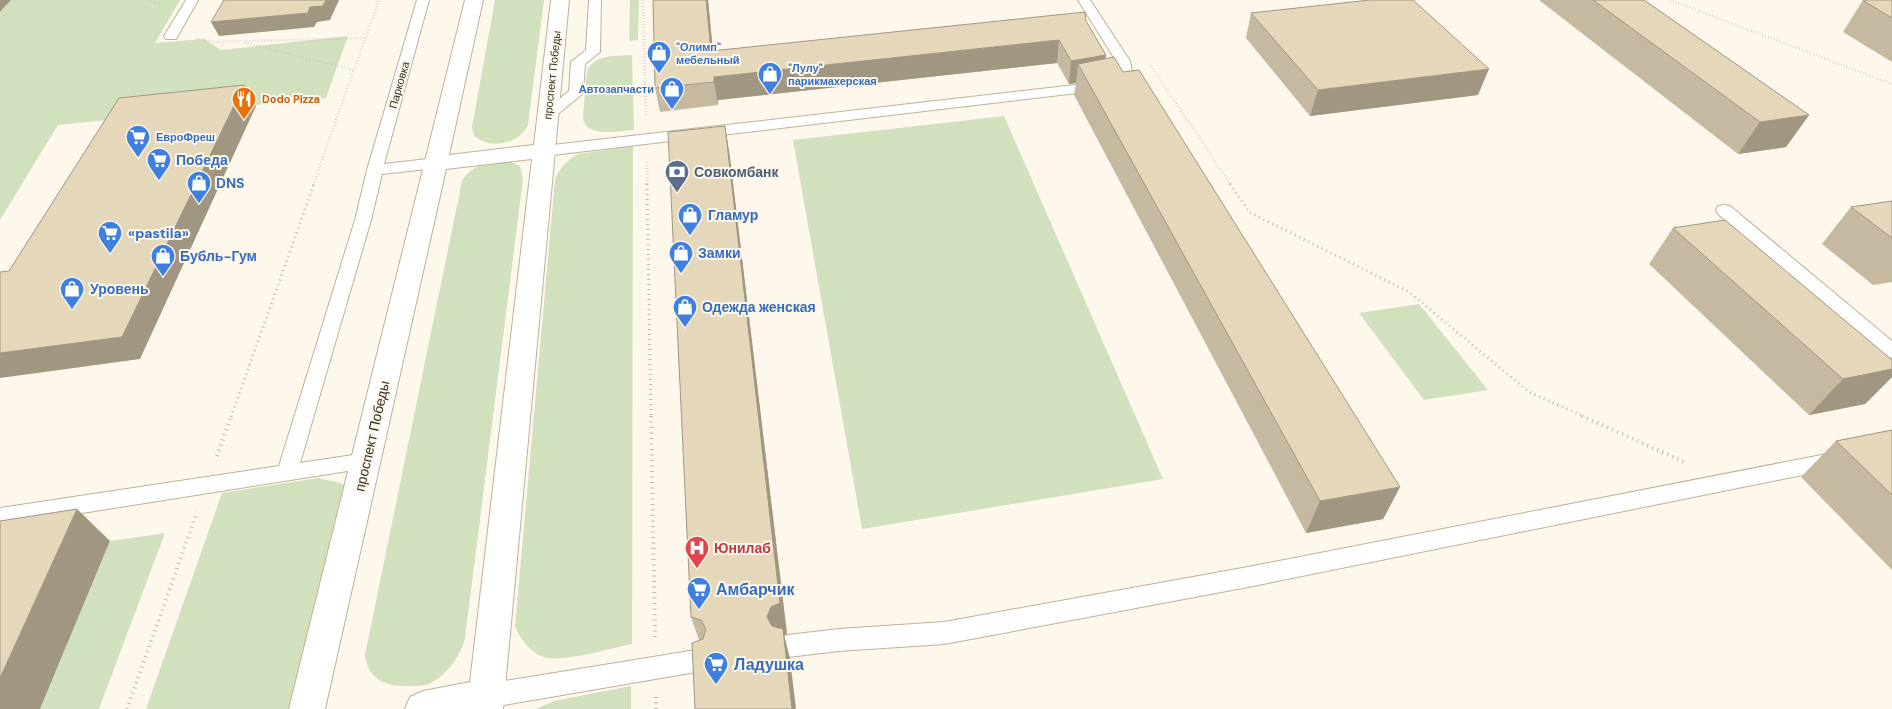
<svg xmlns="http://www.w3.org/2000/svg" width="1892" height="709" viewBox="0 0 1892 709" font-family="'DM Sans',sans-serif">
<style>
.green{fill:#d1e0bd}
.lines{fill:none;stroke-linecap:round;stroke-linejoin:round}
.service-casing{stroke:#bfb195;stroke-width:2}
.secondary-casing{stroke:#bfb195;stroke-width:2}
.path-far2{stroke:#c0baae;stroke-width:2.5;stroke-dasharray:0.5 2.5;stroke-linecap:butt}
.path-far1{stroke:#c0baae;stroke-width:3;stroke-dasharray:1 4;stroke-linecap:butt}
.path{stroke:#c0baae;stroke-width:4;stroke-dasharray:1 4.5;stroke-linecap:butt}
.service{fill:#fff;fill-rule:evenodd}
.secondary{fill:#fff;fill-rule:evenodd}
.wall{fill:#c5b99f}
.shaded-wall{fill:#a09682}
.building{fill:#e5d7b9;stroke:#a09682}
.labels{text-anchor:middle;dominant-baseline:central;stroke-width:4;stroke-linejoin:round;paint-order:stroke}
.far-shop-label{font-size:11px;font-weight:bold;fill:#366cbe;stroke:#fef8ec;text-anchor:start}
.far-street-label{font-size:11px;fill:#352f24;stroke:#fef8ec}
.far-food-label{font-size:11px;font-weight:bold;fill:#c56008;stroke:#fef8ec;text-anchor:start}
.shop-label{font-size:14px;font-weight:bold;fill:#366cbe;stroke:#fef8ec;text-anchor:start}
.service-label{font-size:14px;font-weight:bold;fill:#4e5e75;stroke:#fef8ec;text-anchor:start}
.street-label{font-size:14px;fill:#352f24;stroke:#fef8ec}
.health-label{font-size:14px;font-weight:bold;fill:#be3a42;stroke:#fef8ec;text-anchor:start}
.near-shop-label{font-size:16px;font-weight:bold;fill:#366cbe;stroke:#fef8ec;text-anchor:start}
</style>
<rect width="100%" height="100%" fill="#fef8ec"/>
<!-- green -->
<g class="green">
<polygon points="11,0 180,0 155,43 204,39 221,50 348,36 326,98 58,125 0,220 0,12"/>
<path d="M495,0H544L528,125C519,144 491,150 474,136L472,127Z"/>
<polygon points="630,0 639,0 638,40 629,41"/>
<path d="M632,55L634,130C620,131 583,139 583,116L587,71C595,54 616,56 632,55Z"/>
<polygon points="1004,116 1163,479 862,529 793,140"/>
<path d="M633,146L632,644C611,648 563,663 544,657C531,653 520,638 515,627L555,179C560,168 567,160 578,154Z"/>
<path d="M509,161L520,166L523,179L465,638C461,656 447,674 431,683C425,686 419,686 412,686C388,687 369,682 365,655L462,181C472,163 491,163 509,161Z"/>
<polygon points="1419,304 1488,390 1424,400 1359,313"/>
<polygon points="318,478 340,483 348,487 298,709 146,709 222,493"/>
<polygon points="165,533 99,709 40,709 110,541"/>
<polygon points="631,686 631,709 536,709 554,701"/>
</g>
<g class="lines">
<defs>
<g id="service">
<polygon points="186,0 198,0 176,39 166,39 164,36"/>
<polygon points="417,0 429,0 384,164 436,158 441,160 444,163 441,166 436,168 382,174 371,220 300,463 366,453 373,455 376,461 373,467 0,526 0,508 279,466 355,220 367,170"/>
<polygon points="589,0 601,0 600,52 585,64 583,92 581,95 553,118 543,118 541,115 543,112 569,91 571,62 586,50"/>
<polygon points="1078,0 1090,0 1130,61 1132,72 1119,84 1094,91 544,156 539,154 536,151 539,148 544,146 1093,83 1109,78 1118,71 1116,61"/>
<polygon points="1724,205 1730,206 1892,341 1892,358 1885,356 1718,214 1716,210 1718,206"/>
<polygon points="1837,452 1844,454 1847,460 1844,466 1837,468 1248,587 944,644 839,651 788,657 780,654 776,646 780,638 788,635 839,629 944,622 1248,567"/>
<polygon points="702,649 711,652 714,660 711,668 702,671 486,708 477,704 474,696 477,688 486,684"/>
</g>
<polygon id="secondary" points="465,0 483,0 449,155 534,145 551,0 569,0 503,709 405,709 410,697 423,691 470,682 532,159 446,169 325,709 289,709"/>
</defs>
<!-- service casing -->
<use href="#service" class="service-casing"/>
<!-- secondary casing -->
<use href="#secondary" class="secondary-casing"/>
<!-- path-far2 -->
<g class="path-far2">
<polyline points="148,0 162,5"/>
<polyline points="643,0 646,116"/>
<polyline points="1670,0 1892,84"/>
<polyline points="196,39 216,42 366,38"/>
<polyline points="245,43 354,70"/>
<polyline points="1151,66 1231,185"/>
<polyline points="647,162 647,185"/>
<polyline points="313,185 379,0"/>
</g>
<!-- path-far1 -->
<g class="path-far1">
<polyline points="647,184 651,417"/>
<polyline points="1230,184 1249,212 1409,292 1529,392 1585,417"/>
<polyline points="231,417 314,184"/>
</g>
<!-- path -->
<g class="path">
<polyline points="651,416 655,638"/>
<polyline points="1582,416 1684,462"/>
<polyline points="217,456 231,416"/>
<polyline points="656,697 656,709"/>
<polyline points="127,709 197,512"/>
</g>
<!-- service -->
<use href="#service" class="service"/>
<!-- secondary -->
<use href="#secondary" class="secondary"/>
</g>
<!-- wall -->
<g class="wall">
<polygon points="653,0 708,0 713,51 1086,21 1106,59 1123,72 1400,487 1383,519 1306,533 1074,95 1076,83 1069,84 1057,63 718,100 718,105 660,112 655,88"/>
<polygon points="1539,0 1644,0 1809,115 1786,147 1738,154"/>
<polygon points="1863,0 1892,0 1892,62 1843,32"/>
<polygon points="1251,13 1478,95 1310,116 1246,38"/>
<polygon points="725,126 730,158 787,634 784,635 790,659 699,640 691,617"/>
<polygon points="1892,201 1892,282 1873,285 1822,244 1851,207"/>
<polygon points="1673,228 1892,360 1892,377 1865,404 1809,415 1649,264"/>
<polygon points="1892,430 1892,570 1801,477 1836,441"/>
</g>
<!-- shaded-wall -->
<g class="shaded-wall">
<polygon points="0,0 11,0 0,12"/>
<polygon points="326,0 339,0 330,20 317,22 314,27 219,36 211,22 310,7"/>
<polygon points="706,0 708,0 715,74 711,51"/>
<polygon points="1059,40 1057,63 718,100 718,105 714,82 714,77"/>
<polygon points="1106,55 1104,78 1078,64 1076,83 1069,84 1071,61"/>
<polygon points="1489,69 1478,95 1310,116 1318,90"/>
<polygon points="244,85 256,106 140,359 0,378 0,353"/>
<polygon points="1809,115 1786,147 1738,154 1760,122"/>
<polygon points="725,126 730,158 787,634 784,635 790,659 796,709 792,709 778,637 767,617 771,607"/>
<polygon points="1892,369 1892,377 1865,404 1809,415 1843,379"/>
<polygon points="1400,487 1383,519 1306,533 1320,501"/>
<polygon points="77,509 110,541 40,709 0,709 0,678"/>
</g>
<!-- building -->
<g class="building">
<polygon points="224,0 326,0 323,6 310,7 308,13 211,22"/>
<polygon points="653,0 706,0 711,51 1085,12 1086,21 1106,55 1071,61 1059,40 714,77 714,82 655,88"/>
<polygon points="1370,0 1413,0 1489,69 1318,90 1251,13"/>
<polygon points="1593,0 1644,0 1809,115 1760,122"/>
<polygon points="1864,0 1892,0 1892,18 1864,1"/>
<polygon points="1114,57 1123,72 1139,70 1400,487 1320,501 1078,64"/>
<polygon points="244,85 122,337 0,353 0,272 9,271 119,98"/>
<polygon points="725,126 780,603 771,607 767,617 772,626 783,629 792,709 695,709 692,643 703,639 706,629 701,620 691,617 668,132"/>
<polygon points="1892,201 1892,238 1851,207"/>
<polygon points="1725,220 1892,360 1892,369 1843,379 1673,228"/>
<polygon points="1892,430 1892,495 1836,441"/>
<polygon points="77,509 0,678 0,521"/>
</g>
<!-- icons -->
<defs>
<symbol id="shop-pin" viewBox="-11 -11 22 30"><path d="M0 17L-7.5 6A9.5 9.5 0 1 1 7.5 6Z" fill="#3f7fe0" stroke="#fef8ec"/><path d="M-5-2.5h2.3a2.7 3.5 0 0 1 5.4 0H5L5.5 6h-11ZM-1.5-2.5h3a1.5 2.3 0 0 0-3 0Z" fill="#fff"/></symbol>
<symbol id="restaurant-pin" viewBox="-11 -11 22 30"><path d="M0 17L-7.5 6A9.5 9.5 0 1 1 7.5 6Z" fill="#e8710a" stroke="#fef8ec"/><path d="M-5-6h1v4h1v-4h1v4h1v-4h1v5L-1.5 .5V6h-2V.5L-5-1ZM5-6V6H3V1.5H1.5Q1.5-4 5-6Z" fill="#fff"/></symbol>
<symbol id="supermarket-pin" viewBox="-11 -11 22 30"><path d="M0 17L-7.5 6A9.5 9.5 0 1 1 7.5 6Z" fill="#3f7fe0" stroke="#fef8ec"/><path d="M-6-5.5h2.5l.6 2H6L4.5 2H-2.5L-4.4-4H-6ZM-1.5 3.2a1.3 1.3 0 1 0 .1 0ZM3 3.2a1.3 1.3 0 1 0 .1 0Z" fill="#fff"/></symbol>
<symbol id="bank-pin" viewBox="-11 -11 22 30"><path d="M0 17L-7.5 6A9.5 9.5 0 1 1 7.5 6Z" fill="#5c6f8a" stroke="#fef8ec"/><path d="M-6-4H6V4H-6ZM0-2.3a2.3 2.3 0 1 0 0 4.6a2.3 2.3 0 1 0 0-4.6Z" fill="#fff"/></symbol>
<symbol id="hospital-pin" viewBox="-11 -11 22 30"><path d="M0 17L-7.5 6A9.5 9.5 0 1 1 7.5 6Z" fill="#e0444e" stroke="#fef8ec"/><path d="M-5-5h3v3.5h4V-5h3V5h-3V1.5h-4V5h-3Z" fill="#fff"/></symbol>
</defs>
<g fill-rule="evenodd">
<use href="#shop-pin" x="645" y="39" width="28" height="38"/>
<use href="#shop-pin" x="756" y="60" width="28" height="38"/>
<use href="#shop-pin" x="658" y="75" width="28" height="38"/>
<use href="#restaurant-pin" x="230" y="85" width="28" height="38"/>
<use href="#supermarket-pin" x="124" y="123" width="28" height="38"/>
<use href="#supermarket-pin" x="145" y="146" width="28" height="38"/>
<use href="#bank-pin" x="663" y="158" width="28" height="38"/>
<use href="#shop-pin" x="185" y="169" width="28" height="38"/>
<use href="#shop-pin" x="676" y="201" width="28" height="38"/>
<use href="#supermarket-pin" x="96" y="219" width="28" height="38"/>
<use href="#shop-pin" x="667" y="239" width="28" height="38"/>
<use href="#shop-pin" x="149" y="242" width="28" height="38"/>
<use href="#shop-pin" x="58" y="275" width="28" height="38"/>
<use href="#shop-pin" x="671" y="293" width="28" height="38"/>
<use href="#hospital-pin" x="683" y="534" width="28" height="38"/>
<use href="#supermarket-pin" x="685" y="575" width="28" height="38"/>
<use href="#supermarket-pin" x="702" y="650" width="28" height="38"/>
</g>
<g class="labels">
<!-- far-shop labels -->
<g class="far-shop-label">
<text x="676" y="47">"Олимп"<tspan x="676" dy="13">мебельный</tspan></text>
<text x="788" y="68">"Лулу"<tspan x="788" dy="13">парикмахерская</tspan></text>
<text x="654" y="89" text-anchor="end">Автозапчасти</text>
<text x="156" y="137">ЕвроФреш</text>
</g>
<!-- far-street labels -->
<g class="far-street-label">
<text transform="translate(552 75) rotate(-84)">проспект Победы</text>
<text transform="translate(399 85) rotate(-74)">Парковка</text>
</g>
<!-- far-food labels -->
<g class="far-food-label">
<text x="262" y="99">Dodo Pizza</text>
</g>
<!-- shop labels -->
<g class="shop-label">
<text x="176" y="160">Победа</text>
<text x="216" y="183">DNS</text>
<text x="708" y="215">Гламур</text>
<text x="128" y="233">«pastila»</text>
<text x="698" y="253">Замки</text>
<text x="180" y="256">Бубль-Гум</text>
<text x="90" y="289">Уровень</text>
<text x="702" y="307">Одежда женская</text>
</g>
<!-- service labels -->
<g class="service-label">
<text x="694" y="172">Совкомбанк</text>
</g>
<!-- street labels -->
<g class="street-label">
<text transform="translate(372 436) rotate(-77)">проспект Победы</text>
</g>
<!-- health labels -->
<g class="health-label">
<text x="714" y="548">Юнилаб</text>
</g>
<!-- near-shop labels -->
<g class="near-shop-label">
<text x="716" y="589">Амбарчик</text>
<text x="734" y="664">Ладушка</text>
</g>
</g>
</svg>
